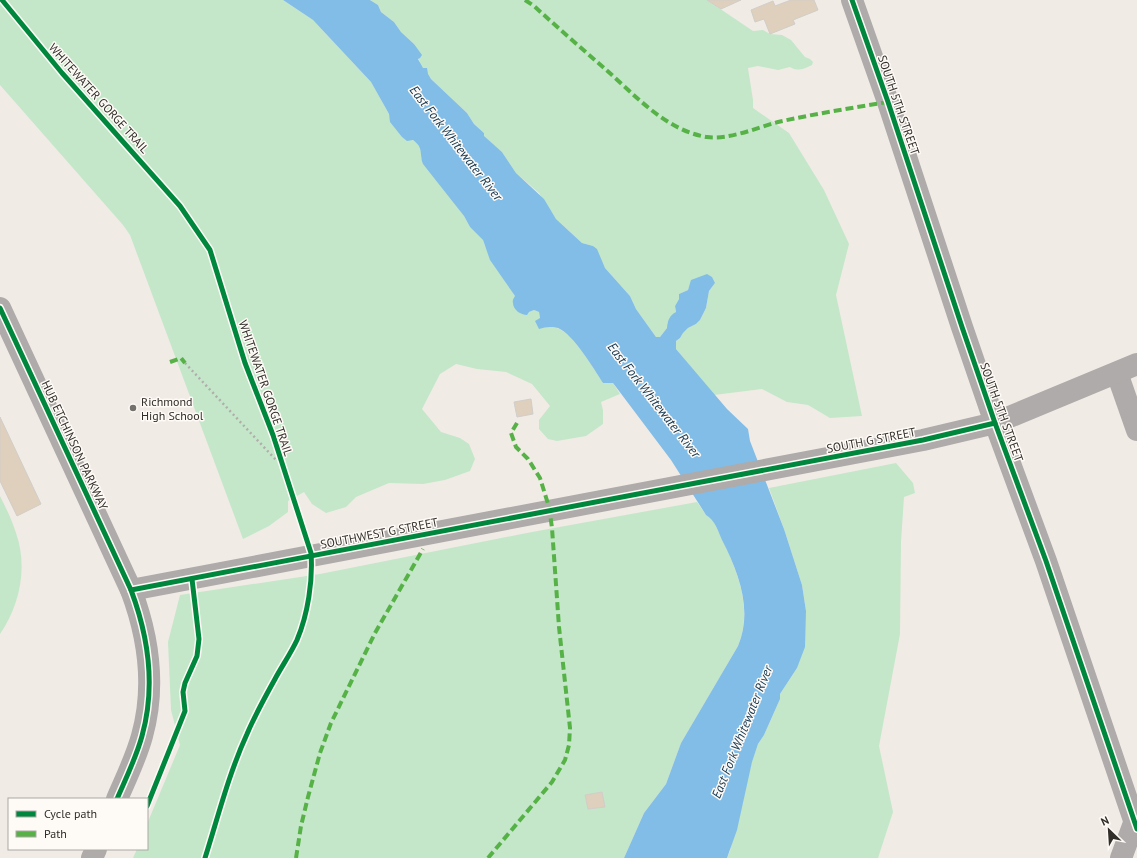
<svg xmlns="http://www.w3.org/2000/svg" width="1137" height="858" viewBox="0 0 1137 858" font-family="'PT Sans',sans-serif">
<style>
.green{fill:#c4e7c9;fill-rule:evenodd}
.water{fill:#82bde7}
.building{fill:#ded0bd;stroke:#d1cdc8}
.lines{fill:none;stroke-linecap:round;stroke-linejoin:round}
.path{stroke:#b0adab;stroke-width:2.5;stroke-dasharray:2 3;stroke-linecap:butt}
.minor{stroke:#aeabaa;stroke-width:22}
.quiet{stroke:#56b246;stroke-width:4;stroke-dasharray:8 4;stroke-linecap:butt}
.cycleway-casing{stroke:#fefaf6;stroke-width:8}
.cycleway{stroke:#00873e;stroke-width:5}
.poi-dot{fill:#74706c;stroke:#fefaf6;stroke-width:1.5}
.labels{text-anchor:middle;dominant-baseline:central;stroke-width:3;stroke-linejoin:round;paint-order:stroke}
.street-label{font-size:12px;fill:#312e2a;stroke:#fefaf6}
.poi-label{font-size:12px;fill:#312e2a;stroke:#fefaf6;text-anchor:start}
.water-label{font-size:13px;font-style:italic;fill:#133751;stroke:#fefaf6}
</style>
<rect width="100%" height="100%" fill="#f1ebe6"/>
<!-- green -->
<g class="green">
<path d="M0,0H283L313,20L371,82L389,114L391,122L395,128L411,140C420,141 422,149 421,158L464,216L470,227L483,240L485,246L497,269L515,296L529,312L534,310L539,312L540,318L548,327C551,327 555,327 557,328C573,333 594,369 603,383H613L620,394L601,402L603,410V424L586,436L557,441L548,439L539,429V420L550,406L532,384L506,372L477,369L456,364L440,374L422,409L441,432L460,438L469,444L475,459L470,471L445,480L423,484L389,483L356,497L346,507L326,513L312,504L304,492L288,501V512L269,526L243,539L130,235L123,225L0,85Z"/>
<path d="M370,0H707L753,31L763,30L770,34L782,35L791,40L805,57L810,59L813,62L812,65C804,69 798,72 790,67L778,70L758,66L748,68L753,100V108L789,133L824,190L849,244L836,295L862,416L830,418L808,405L787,402L762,389L714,395L676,349V341L680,338L683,333L688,328L696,324L700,320L706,308L709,291L715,283L692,280L688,290L679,294V299L675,306L676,312L667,323V328L660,337H656L636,309L630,296L605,268L593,246L582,243L556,219L539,193L516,173L502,152L483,136L484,133L474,124L467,113L431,79L421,66L414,44L401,32L394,22L381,12L378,5Z"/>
<polygon points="896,463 913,483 915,493 904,497 901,542 900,634 879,746 893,812 878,858 727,858 730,851 752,761 758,744 764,735 780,699 780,694 797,668 806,611 802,585 784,529 769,488"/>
<path d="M0,496C6,508 12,520 16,533C28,567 20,605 0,634Z"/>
<path d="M697,502L706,515L712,518C731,558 756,602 738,646L681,743L666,784L644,813L624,858H133L137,849H147V824L180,745L171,710L168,642L180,595L320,574L532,532ZM602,792L604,807L588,809L585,795Z"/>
</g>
<!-- water -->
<path class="water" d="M283,0H370L378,5L381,12L394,22L401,32L414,44L422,55L420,58L418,59L423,68H427L428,74L431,79L467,113L474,124L484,133V136L502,152L516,173L544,199L556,219L582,243L593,246L597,249L605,268L630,296L636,309L656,337H660L667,328C667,321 670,315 676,312L675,306L679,299V294L688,290L691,280L707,274L712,277L715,283L709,291L706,308L700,320L696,324L688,328L683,333L680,338L676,341V349L727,409L748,429L750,441L784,529L802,585L806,611L805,647L797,668L780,694V699L764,735L758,744L752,762L737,830L727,858H624L644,813L666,784L681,743L738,646C753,611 739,573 722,540C718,531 715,520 706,515L671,460L613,383H603C594,369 573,334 558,328C551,326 545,327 539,329L535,321L540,318L539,312L534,310L529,312L527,315C521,315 513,310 513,303C512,300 514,298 515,296L490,260L483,240L470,227L464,216L423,164C419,153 424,148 413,140L407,141L402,137L390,122L389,114L371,82L313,20Z"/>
<!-- building -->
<g class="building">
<polygon points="707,0 741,0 721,9"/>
<polygon points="791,0 814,0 818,10 793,20 795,24 770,34 764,19 755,22 751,10 773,1 775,6"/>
<polygon points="531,399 533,414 517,417 514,402"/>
<polygon points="0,417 41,504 17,516 0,481"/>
<polygon points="602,792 605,807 588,809 585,795"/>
</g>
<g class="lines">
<!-- path -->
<polyline class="path" points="185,363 276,460"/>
<!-- minor -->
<g class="minor">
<polyline points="852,0 888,102 962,327 995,423 1046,561 1137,829"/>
<path d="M0,308L131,590C149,638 156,686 142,736C136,758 126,778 117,799"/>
<polyline points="1117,373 1137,430"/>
<polyline points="131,590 923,440 995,423 1137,364"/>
<polyline points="92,858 96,849"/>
<polyline points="1121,858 1134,823"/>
</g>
<!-- quiet -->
<g class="quiet">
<path d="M525,0L534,6C557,27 581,48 604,68C634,94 666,131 707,137C729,140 756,128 778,122C814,114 851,108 888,102"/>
<polyline points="170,362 181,358 185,363"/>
<polyline points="296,858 301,826 308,797 320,753 331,723 375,633 423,549"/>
<polyline points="488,858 552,782 565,760 569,745 570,728 559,627 552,528 549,507 540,478 528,459 516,447 511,433 517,423"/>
</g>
<defs>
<g id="cycleway">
<path d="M2,0L62,73L180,206L210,250L245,363L273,435L311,553C313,580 308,614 297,640C291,653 282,666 275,679C265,697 255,715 247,734C229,773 218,817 205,858"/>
<polyline points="852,0 888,102 962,327 995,423 1046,561 1137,829"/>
<path d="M0,308L131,590C149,638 156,686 142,736C136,758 126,778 117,799"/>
<polyline points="131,590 923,440 995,423"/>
<polyline points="147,806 185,711 183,692 185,683 197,656 199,639 192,579"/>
</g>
</defs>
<!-- cycleway casing -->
<use href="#cycleway" class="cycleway-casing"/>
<!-- cycleway -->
<use href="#cycleway" class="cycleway"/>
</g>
<!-- markers -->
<circle class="poi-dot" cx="133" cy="408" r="4"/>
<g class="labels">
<!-- street labels -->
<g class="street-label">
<text transform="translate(99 98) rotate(48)">WHITEWATER GORGE TRAIL</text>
<text transform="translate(899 105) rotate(71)">SOUTH 5TH STREET</text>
<text transform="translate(266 388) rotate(71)">WHITEWATER GORGE TRAIL</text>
<text transform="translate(1002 412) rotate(70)">SOUTH 5TH STREET</text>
<text transform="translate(871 440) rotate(-11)">SOUTH G STREET</text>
<text transform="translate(75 445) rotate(65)">HUB ETCHINSON PARKWAY</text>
<text transform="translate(379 533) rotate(-11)">SOUTHWEST G STREET</text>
</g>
<!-- poi labels -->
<g class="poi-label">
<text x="141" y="401">Richmond<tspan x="141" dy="14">High School</tspan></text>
</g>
<!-- water labels -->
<g class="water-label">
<text transform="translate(456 143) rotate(52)">East Fork Whitewater River</text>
<text transform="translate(654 400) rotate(52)">East Fork Whitewater River</text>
<text transform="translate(742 732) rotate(-68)">East Fork Whitewater River</text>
</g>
</g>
<!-- legend -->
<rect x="8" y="798" width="140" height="52" fill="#fefaf6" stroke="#aca8a4"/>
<rect x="16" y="811" width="20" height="6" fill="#00873e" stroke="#aca8a4"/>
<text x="44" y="818" font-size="12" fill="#312e2a">Cycle path</text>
<rect x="16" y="831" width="20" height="6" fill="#56b246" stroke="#aca8a4"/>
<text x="44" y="838" font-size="12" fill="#312e2a">Path</text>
<!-- north arrow -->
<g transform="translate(1109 830) rotate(335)" stroke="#fefaf6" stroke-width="3" paint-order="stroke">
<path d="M0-3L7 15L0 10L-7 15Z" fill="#312e2a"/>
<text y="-6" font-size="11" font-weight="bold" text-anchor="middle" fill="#312e2a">N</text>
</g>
</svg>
